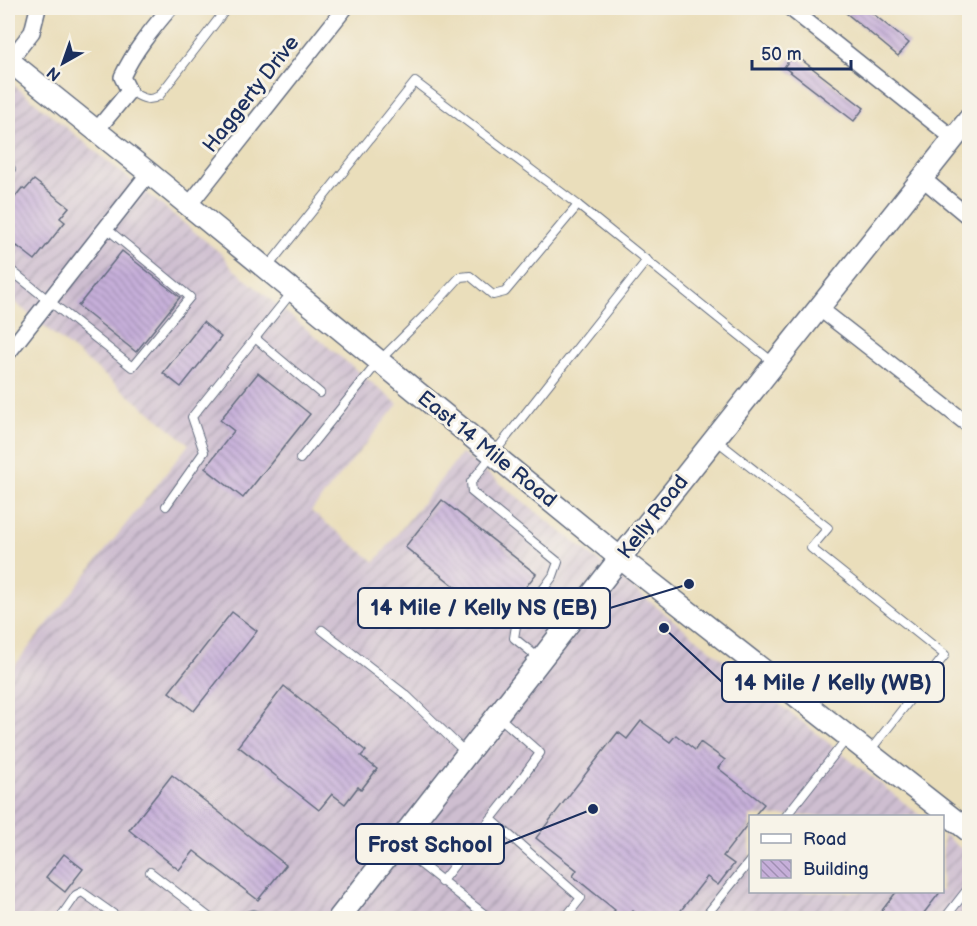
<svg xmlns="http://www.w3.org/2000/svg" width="977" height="926" viewBox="0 0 977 926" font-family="'Balsamiq Sans',sans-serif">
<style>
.industrial{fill:url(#industrial-furrows)}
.building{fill:url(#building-back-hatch)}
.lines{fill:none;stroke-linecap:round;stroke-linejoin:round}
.lane-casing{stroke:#636c7f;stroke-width:10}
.street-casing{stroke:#636c7f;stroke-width:18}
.secondary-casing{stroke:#636c7f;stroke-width:24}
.lane{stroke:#fff;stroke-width:8}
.street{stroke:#fff;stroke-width:15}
.secondary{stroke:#fff;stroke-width:21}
.labels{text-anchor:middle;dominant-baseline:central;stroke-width:6;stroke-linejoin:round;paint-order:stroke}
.street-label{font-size:21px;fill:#1b2f5e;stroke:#f7f3e8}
.leader{fill:none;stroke:#1b2f5e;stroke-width:2}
.callout-dot{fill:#1b2f5e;stroke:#f7f3e8;stroke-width:2}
.callout{fill:#f7f3e8;stroke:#1b2f5e;stroke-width:2}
.callout-label{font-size:22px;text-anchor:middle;font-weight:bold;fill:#1b2f5e}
</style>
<defs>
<pattern id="industrial-furrows" width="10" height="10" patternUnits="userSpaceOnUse" patternTransform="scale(1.5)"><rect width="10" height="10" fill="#cebed0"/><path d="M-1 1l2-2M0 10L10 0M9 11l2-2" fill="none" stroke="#a69bac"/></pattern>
<pattern id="building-back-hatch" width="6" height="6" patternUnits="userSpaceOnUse" patternTransform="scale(1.5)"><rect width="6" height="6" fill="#c6afd9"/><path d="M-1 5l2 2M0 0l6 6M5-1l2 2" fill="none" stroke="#a08fb3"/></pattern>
</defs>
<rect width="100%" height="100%" fill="#f7f3e8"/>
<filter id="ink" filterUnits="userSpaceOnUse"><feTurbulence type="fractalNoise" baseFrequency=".0167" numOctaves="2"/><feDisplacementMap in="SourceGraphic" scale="12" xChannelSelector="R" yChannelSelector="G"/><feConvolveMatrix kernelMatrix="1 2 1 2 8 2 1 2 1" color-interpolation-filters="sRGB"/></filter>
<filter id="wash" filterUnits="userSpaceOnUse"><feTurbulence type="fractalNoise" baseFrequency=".008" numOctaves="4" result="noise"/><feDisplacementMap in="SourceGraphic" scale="24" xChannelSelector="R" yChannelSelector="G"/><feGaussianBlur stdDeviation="1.35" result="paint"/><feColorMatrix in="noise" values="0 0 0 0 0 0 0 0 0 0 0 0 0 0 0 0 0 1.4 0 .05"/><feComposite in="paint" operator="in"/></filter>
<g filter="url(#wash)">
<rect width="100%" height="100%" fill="#eadebb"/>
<!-- industrial -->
<polygon class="industrial" points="8,80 223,255 231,267 398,404 311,511 375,562 462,453 921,816 750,816 750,892 942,892 943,834 969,855 969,918 8,918 8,674 189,444 8,297"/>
<g id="blocks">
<!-- building -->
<g class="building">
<polygon points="840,8 866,8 909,43 898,56"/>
<polygon points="794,54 864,108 854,121 784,67"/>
<polygon points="34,180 69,207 60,218 65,222 35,260 17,246 8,258 8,206 22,188 25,190"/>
<polygon points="122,251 180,297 136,352 78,306"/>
<polygon points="203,322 221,337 181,387 163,373"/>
<polygon points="258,373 310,414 243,498 205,468 234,431 220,420"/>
<polygon points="442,500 536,574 499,621 405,547"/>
<polygon points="232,612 257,631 194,711 169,692"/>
<polygon points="284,686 366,751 361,756 377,769 361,790 358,787 345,804 332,794 319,810 238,746"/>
<polygon points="641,721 670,742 676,735 695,750 700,742 725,760 718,768 764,804 754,816 750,816 750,821 723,856 734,864 718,885 707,877 675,918 643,918 633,911 628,918 608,918 615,910 573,876 577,870 536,838 618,732 627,739"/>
<polygon points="172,775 286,865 258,900 194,851 179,870 129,830"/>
<polygon points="64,854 83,869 65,892 46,877"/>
<polygon points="897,891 941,891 920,918 876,918"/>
</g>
</g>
</g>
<g filter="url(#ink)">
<use href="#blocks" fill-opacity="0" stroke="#636c7f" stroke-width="1.5"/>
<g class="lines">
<defs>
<g id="lane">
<path d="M129,91C140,96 147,103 159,96L227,8"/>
<polyline points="8,174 11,169"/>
<polyline points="8,268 132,367 190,297 106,228"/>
<polyline points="267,268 415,82 578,205 774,363"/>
<polyline points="255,338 320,393"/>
<polyline points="716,440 828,528 811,548 945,655 869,752"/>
<polyline points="300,459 379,361 429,311 460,277 470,276 493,295 505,292 578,205"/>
<polyline points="166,506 204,452 192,417 292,292"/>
<polyline points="322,630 407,696 466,753"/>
<polyline points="540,659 514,638 516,626 553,576 558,562 472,492 471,482 647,260"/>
<polyline points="786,816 848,737"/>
<polyline points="491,819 581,898 565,918"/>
<polyline points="398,846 489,918"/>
<polyline points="150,872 210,918"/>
<polyline points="441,882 506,800 540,753 499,717"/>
<polyline points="60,918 76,895 82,892 119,918"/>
<polyline points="240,918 253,914 262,918"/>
<polyline points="704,918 750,861"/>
<polyline points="945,918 970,886"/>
</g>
<g id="street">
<polyline points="790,8 953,138"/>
<polyline points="9,61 32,32 38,8"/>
<path d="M96,131L129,91L122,77C134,51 152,29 170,8"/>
<polyline points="922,178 970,218"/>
<polyline points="189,205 345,8"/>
<polyline points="819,308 970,426"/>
<polyline points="8,353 149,173"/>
</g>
<g id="secondary">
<polyline points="8,60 149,173 620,558 970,832"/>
<polyline points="339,918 620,558 970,118"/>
</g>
</defs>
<!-- lane casing -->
<use href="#lane" class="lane-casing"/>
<!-- street casing -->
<use href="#street" class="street-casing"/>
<!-- secondary casing -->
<use href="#secondary" class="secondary-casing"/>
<!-- lane -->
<use href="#lane" class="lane"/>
<!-- street -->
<use href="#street" class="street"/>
<!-- secondary -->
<use href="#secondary" class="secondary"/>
</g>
</g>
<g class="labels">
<!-- street labels -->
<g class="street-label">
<text transform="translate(251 94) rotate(-52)">Haggerty Drive</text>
<text transform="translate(487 449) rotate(39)">East 14 Mile Road</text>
<text transform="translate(653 517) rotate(-52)">Kelly Road</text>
</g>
</g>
<!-- callouts -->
<path class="leader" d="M689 584L610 608M664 628L722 682M593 809L504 844"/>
<g class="callout-dot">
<circle cx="689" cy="584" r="6"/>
<circle cx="664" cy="628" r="6"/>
<circle cx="593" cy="809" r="6"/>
</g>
<g class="callout">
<rect x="358" y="588" width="252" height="40" rx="6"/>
<rect x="722" y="662" width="222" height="40" rx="6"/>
<rect x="356" y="824" width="148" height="40" rx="6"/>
</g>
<g class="callout-label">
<text x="484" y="615">14 Mile / Kelly NS (EB)</text>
<text x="833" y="690">14 Mile / Kelly (WB)</text>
<text x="430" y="852">Frost School</text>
</g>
<!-- margin -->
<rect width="977" height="926" fill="none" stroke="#f7f3e8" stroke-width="30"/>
<!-- legend -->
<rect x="749" y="815" width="195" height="78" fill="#f7f3e8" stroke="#9fa5b1" stroke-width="1.5"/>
<rect x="761" y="834" width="30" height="9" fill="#ffffff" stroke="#9fa5b1" stroke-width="1.5"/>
<text x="803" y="845" font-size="18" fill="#1b2f5e">Road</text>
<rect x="761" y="860" width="30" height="18" fill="url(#building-back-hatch)" stroke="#9fa5b1" stroke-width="1.5"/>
<text x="803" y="875" font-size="18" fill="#1b2f5e">Building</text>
<!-- north arrow -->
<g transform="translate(63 63) rotate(220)" stroke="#f7f3e8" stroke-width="4.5" paint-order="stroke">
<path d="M0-4.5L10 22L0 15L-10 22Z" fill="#1b2f5e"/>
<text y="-9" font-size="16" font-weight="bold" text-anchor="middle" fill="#1b2f5e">N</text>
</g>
<!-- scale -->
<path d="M752 60v9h99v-9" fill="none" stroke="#1b2f5e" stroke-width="3"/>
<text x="761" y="60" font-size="18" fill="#1b2f5e" stroke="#f7f3e8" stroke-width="4.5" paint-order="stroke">50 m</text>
</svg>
